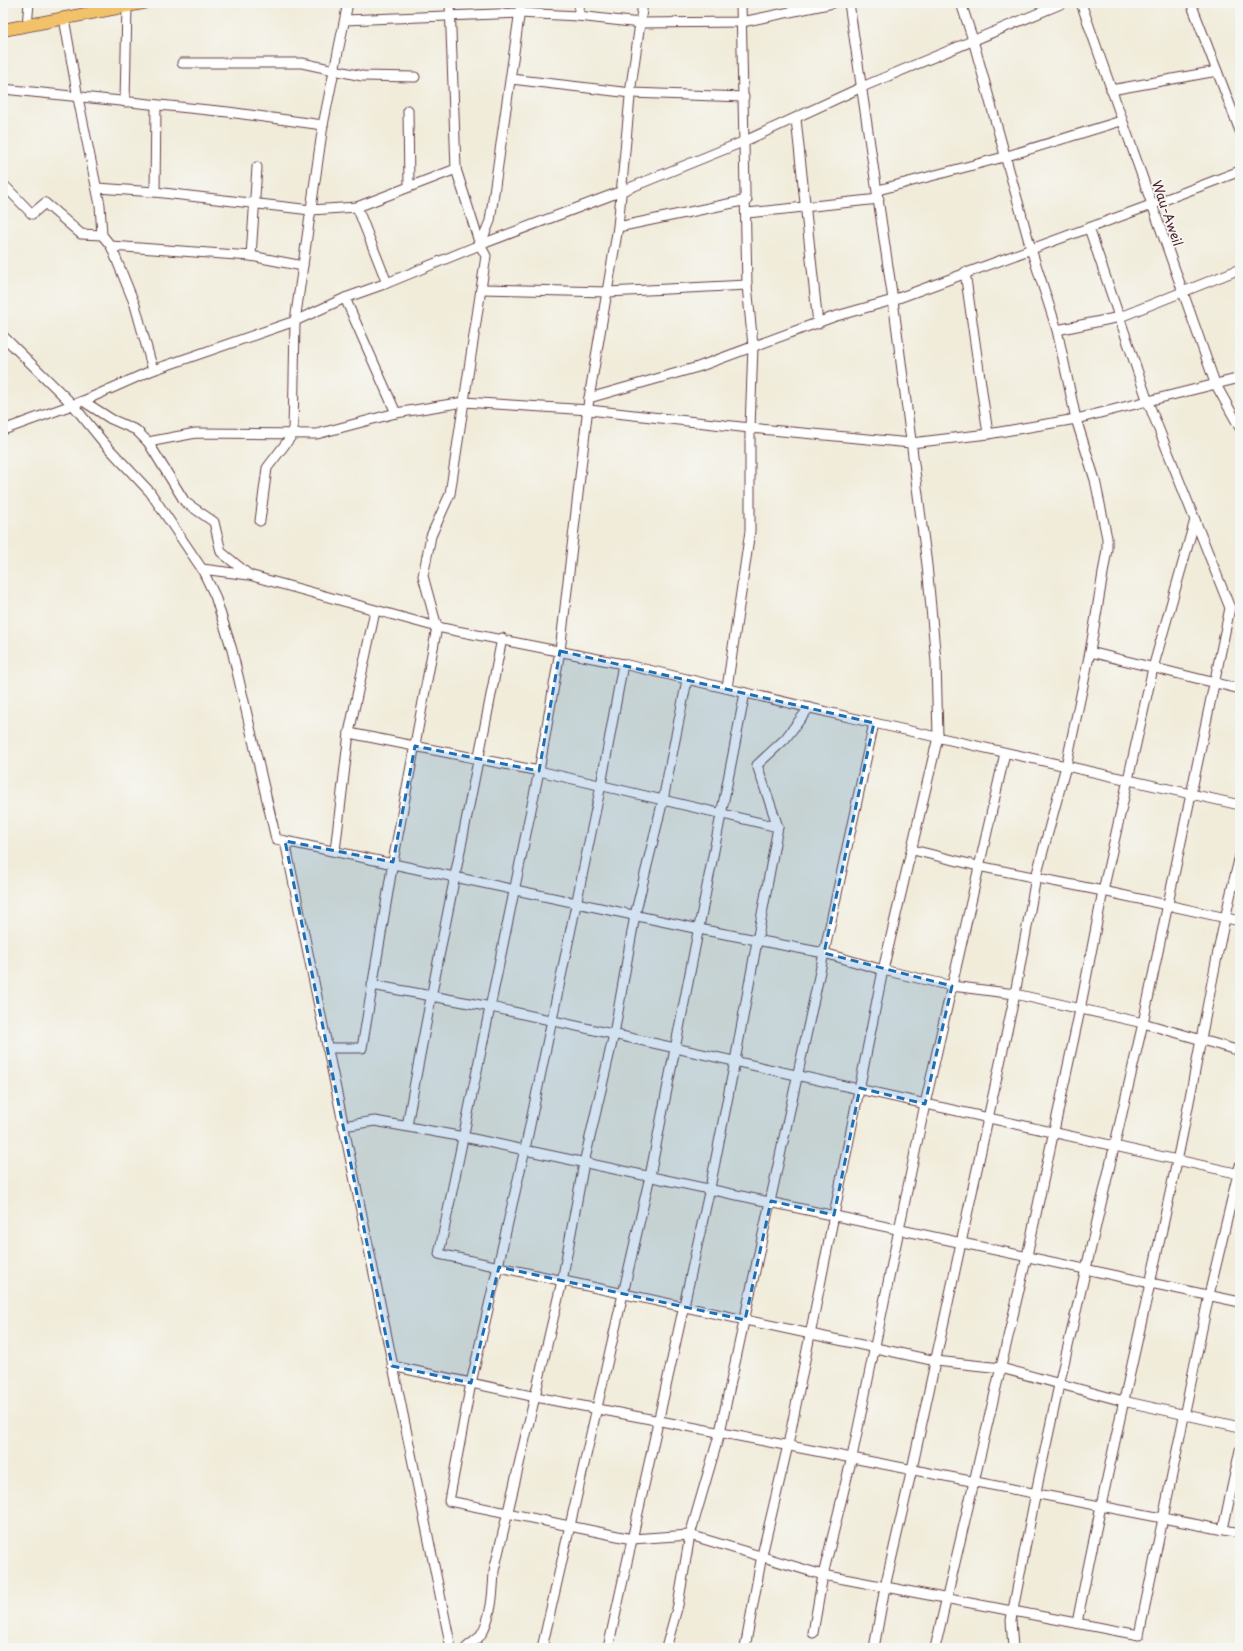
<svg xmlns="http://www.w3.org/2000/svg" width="1243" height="1651" viewBox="0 0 1243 1651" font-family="'Playpen Sans',sans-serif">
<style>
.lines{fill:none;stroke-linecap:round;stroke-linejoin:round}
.minor-casing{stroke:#633e45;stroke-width:11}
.major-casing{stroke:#633e45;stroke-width:14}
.minor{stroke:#fff;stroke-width:9}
.major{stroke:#f2c26a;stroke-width:12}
.marked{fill:#1f6fb2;fill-opacity:0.2;stroke:#1f6fb2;stroke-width:3;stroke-dasharray:8 5;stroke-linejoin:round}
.labels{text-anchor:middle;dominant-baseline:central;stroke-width:3.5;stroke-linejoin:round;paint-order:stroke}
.street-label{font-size:13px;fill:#4a1f2b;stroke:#f6f6f2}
</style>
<rect width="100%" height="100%" fill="#f6f6f2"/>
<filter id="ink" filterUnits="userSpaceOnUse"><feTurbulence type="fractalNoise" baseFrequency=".025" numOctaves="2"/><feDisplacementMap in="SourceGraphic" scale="8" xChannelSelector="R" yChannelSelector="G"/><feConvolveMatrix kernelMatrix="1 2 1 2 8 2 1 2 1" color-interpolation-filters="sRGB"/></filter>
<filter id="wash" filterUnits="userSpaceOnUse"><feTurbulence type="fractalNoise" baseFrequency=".012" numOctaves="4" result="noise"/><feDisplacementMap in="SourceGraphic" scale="16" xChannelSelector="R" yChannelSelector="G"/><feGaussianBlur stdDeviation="0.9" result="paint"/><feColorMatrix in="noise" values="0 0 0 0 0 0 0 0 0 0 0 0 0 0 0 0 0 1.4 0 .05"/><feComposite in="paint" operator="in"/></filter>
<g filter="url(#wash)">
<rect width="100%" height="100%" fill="#f1ecda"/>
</g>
<g filter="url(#ink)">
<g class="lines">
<defs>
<g id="minor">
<polyline points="450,3 456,169 480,245 490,221 521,3"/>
<polyline points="643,3 631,86 618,227 589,398 560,651 539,771 439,1254 936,1361 1001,1368 1123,1401 1240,1427"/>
<polyline points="1081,3 1215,383 1240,428"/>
<polyline points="1191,3 1240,131"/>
<polyline points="578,16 580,3"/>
<polyline points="64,18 78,98 100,205 102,235 111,246 251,256 303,266"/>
<polyline points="345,20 519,13 578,16 640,23 742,22 833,3"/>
<polyline points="27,26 29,3"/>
<polyline points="182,63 302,63 362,76 415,77"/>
<polyline points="511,79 631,93 744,97"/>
<polyline points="3,89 228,112 323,125"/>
<polyline points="1111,90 1217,71"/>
<polyline points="125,102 127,6"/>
<polyline points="408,110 409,186"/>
<polyline points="796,119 818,324"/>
<polyline points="3,184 32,214 45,203 81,234 102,235"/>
<polyline points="97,188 155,192 311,210 357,207 456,169"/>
<polyline points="878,190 1004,157 1121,121"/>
<polyline points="155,192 156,106"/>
<polyline points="357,207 387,283"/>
<polyline points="747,213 879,199"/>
<polyline points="618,227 747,200"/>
<polyline points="111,246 135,305 153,370"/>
<polyline points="251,256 257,167"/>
<polyline points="965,272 988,434"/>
<polyline points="481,289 608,292 747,285"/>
<polyline points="345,298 396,413"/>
<polyline points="1057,330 1120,317 1240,269"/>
<polyline points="3,336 73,405 104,443 150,492 202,569 215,596 232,650 276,839 285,841 451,1648"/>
<polyline points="589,398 698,367 833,317 893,300 1151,205 1240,171"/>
<polyline points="83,401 111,419 136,430 148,442 196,433 317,434 396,413 464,402 589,410 750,428 911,443 988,434 1076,419 1240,378"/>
<polyline points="3,430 83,401 153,370 295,321 345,298 387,283 482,244 622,191 745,141 862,87 1063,3"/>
<polyline points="148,442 185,502 214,522 221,552 248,574"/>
<polyline points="260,521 267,468 293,434 295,321 323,125 348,3"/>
<polyline points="202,569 249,575 437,627 623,664 874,723 1240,805"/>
<polyline points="1090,652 1240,689"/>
<polyline points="623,664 601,785 525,1149 471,1383 449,1501 632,1539 690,1535 823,1575 1139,1635 1209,1295 1240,1165"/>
<polyline points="727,688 750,531 750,428 753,346 747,285 741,3"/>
<polyline points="349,733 539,771 778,827"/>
<polyline points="285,841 699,929 824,953 883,970 952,986 1015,994 1143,1023 1240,1051"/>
<polyline points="913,850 978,866 1103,891 1240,921"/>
<polyline points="335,851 349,733 375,611"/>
<polyline points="372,985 491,1007 1240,1174"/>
<polyline points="327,1048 362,1048 393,862 437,627 423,576 431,536 450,494 486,256 480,245"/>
<polyline points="343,1126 375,1121 464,1137 1240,1302"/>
<path d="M407,1126C436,963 471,801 502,638"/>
<polyline points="392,1366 536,1397 1240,1533"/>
<polyline points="1223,1529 1240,1450"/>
<path d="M1077,1623C1107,1468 1144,1315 1177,1161C1199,1059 1214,956 1240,856"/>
<polyline points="813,1633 823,1575 852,1457 925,1104 1005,753"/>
<path d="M466,1648C470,1644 477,1640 480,1636C492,1618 493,1592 494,1571L562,1281L584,1163L614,1034L635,915L663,800L687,680"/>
<polyline points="542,1648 650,1176 745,693"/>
<polyline points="608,1648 710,1188 735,1061 778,827 757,765 785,739 809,708"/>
<polyline points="666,1648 678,1605 690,1535 720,1432 874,723"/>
<polyline points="745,1648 762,1555 788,1445 883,970 938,737 936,661 927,565 893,300 849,3"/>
<polyline points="874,1648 885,1587 912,1469 1015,994 1036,877 1066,766 1090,652 1107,549 1107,538 1095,480 1076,419 1057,330 1031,249 973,40 961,3"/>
<polyline points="935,1648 1027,1256 1080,1010 1103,891 1153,668 1195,520"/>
<polyline points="1013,1648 1011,1620 1036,1492 1059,1385 1143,1023 1230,608 1148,402 1089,228"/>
</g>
<polyline id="major" points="3,30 143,3"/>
</defs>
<!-- minor casing -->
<use href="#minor" class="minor-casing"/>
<!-- major casing -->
<use href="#major" class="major-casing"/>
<!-- minor -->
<use href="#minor" class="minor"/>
<!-- major -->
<use href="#major" class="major"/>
</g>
</g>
<!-- marked area -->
<path class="marked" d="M560,651L874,723L824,953L952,986L925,1104L860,1088L834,1215L771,1201L745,1320L499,1267L471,1383L392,1366L285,841L393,862L415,746L539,771Z"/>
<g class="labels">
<!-- street labels -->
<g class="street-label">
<text transform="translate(1168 213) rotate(71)">Wau-Aweil</text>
</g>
</g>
<!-- margin -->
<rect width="1243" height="1651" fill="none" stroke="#f6f6f2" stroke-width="16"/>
</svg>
